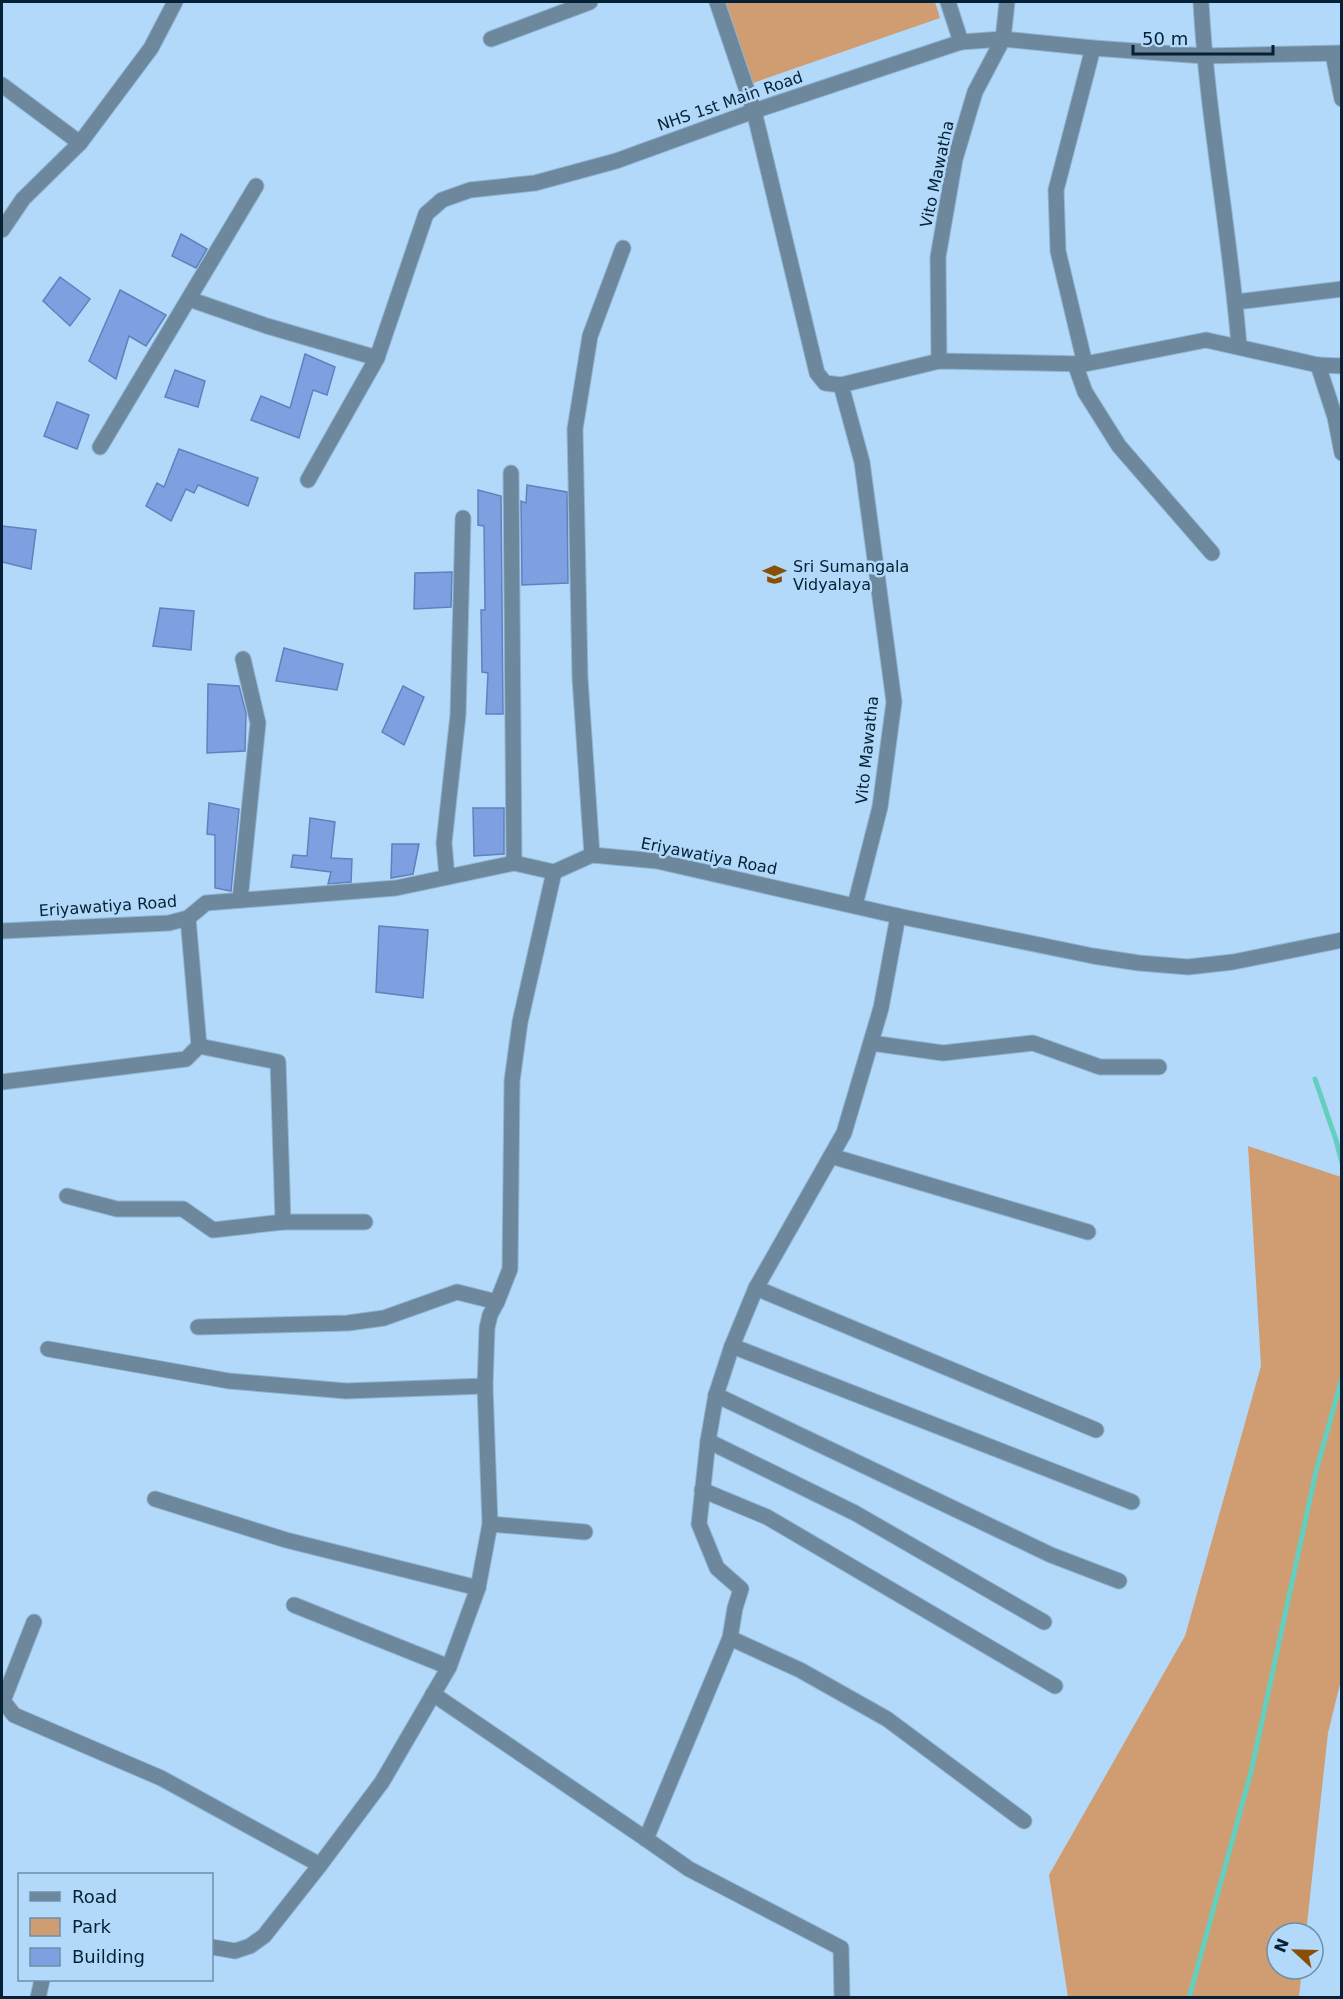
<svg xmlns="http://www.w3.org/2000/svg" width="1343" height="1999" viewBox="0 0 1343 1999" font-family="'DejaVu Sans',sans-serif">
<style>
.green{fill:#cf9d71}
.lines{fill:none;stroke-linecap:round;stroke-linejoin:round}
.stream{stroke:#64cebf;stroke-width:5}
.building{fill:#7ea0e0;stroke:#6080be;stroke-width:1.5}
.minor-casing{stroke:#8fb4d2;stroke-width:17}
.tertiary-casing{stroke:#8fb4d2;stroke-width:17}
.minor{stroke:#6d879d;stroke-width:15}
.tertiary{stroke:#6d879d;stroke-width:15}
.labels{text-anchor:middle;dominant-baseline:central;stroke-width:5;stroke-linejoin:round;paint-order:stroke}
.street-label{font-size:16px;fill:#052135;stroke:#b2d9f9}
.poi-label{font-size:16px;fill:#052135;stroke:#b2d9f9;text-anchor:start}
</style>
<rect width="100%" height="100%" fill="#b2d9f9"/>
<!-- green -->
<g class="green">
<polygon points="723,2 935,2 940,18 750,84"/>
<polygon points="1248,1146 1341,1177 1341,1680 1328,1733 1306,1933 1277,1933 1277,1969 1302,1969 1299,1997 1068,1997 1049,1875 1185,1636 1261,1366"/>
</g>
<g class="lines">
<!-- stream -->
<g class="stream">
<polyline points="1315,1079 1336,1140 1342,1163"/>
<polyline points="1189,1998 1251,1772 1316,1471 1342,1378"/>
</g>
</g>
<!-- building -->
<g class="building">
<polygon points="181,234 207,249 196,268 172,256"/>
<polygon points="60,277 90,299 70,326 43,301"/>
<polygon points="120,290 166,315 146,346 129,336 116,379 89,361"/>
<polygon points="305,354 335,367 327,395 313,390 299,438 251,420 261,396 290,408"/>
<polygon points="175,370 205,381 198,407 165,397"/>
<polygon points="57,402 89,415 77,449 44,436"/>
<polygon points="179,449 258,478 248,506 198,485 194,493 186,489 171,521 146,506 157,483 164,487"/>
<polygon points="527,485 567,492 568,583 522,585 521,501 526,503"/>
<polygon points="478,490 501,496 503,714 486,714 488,673 482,672 481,610 485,610 484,526 478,525"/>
<polygon points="2,526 36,530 31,569 2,562"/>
<polygon points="452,572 451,607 414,609 415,573"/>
<polygon points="160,608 194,611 191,650 153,646"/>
<polygon points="284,648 343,664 337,690 276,681"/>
<polygon points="208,684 239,686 246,713 245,751 207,753"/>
<polygon points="403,686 424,697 404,745 382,732"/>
<polygon points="209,803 239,809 231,891 215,888 215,835 207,834"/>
<polygon points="473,808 504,808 504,854 474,856"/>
<polygon points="310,818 335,822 331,858 352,859 351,882 328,884 331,872 291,867 293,855 307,856"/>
<polygon points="392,844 419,844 413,874 391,878"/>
<polygon points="379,926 428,930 423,998 376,992"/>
</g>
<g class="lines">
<defs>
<g id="minor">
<polyline points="717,2 754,111 817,373 825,383 841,385 939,361 1085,364 1206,340 1318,365 1335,417 1342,453"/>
<polyline points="948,2 961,42"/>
<path d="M1201,2C1207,117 1230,231 1239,346"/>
<polyline points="491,39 590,2"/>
<polyline points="1333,54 1342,99"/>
<polyline points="2,85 80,143 151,48 175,2"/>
<polyline points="2,230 23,199 80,143"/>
<polyline points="189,299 267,326 377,358"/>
<polyline points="1236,302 1342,289"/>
<polyline points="939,361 938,257 955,159 975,92 1003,39 1007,2"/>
<polyline points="1075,364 1085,392 1119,446 1212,553"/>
<polyline points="1085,364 1058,251 1056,190 1093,48"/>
<polyline points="1318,365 1342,366"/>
<polyline points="841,385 862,462 894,702 880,807 855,905"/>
<polyline points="100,447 256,186"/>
<polyline points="511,473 514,863"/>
<polyline points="308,480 377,358 426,214 442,200 470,190 535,183 616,161 754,111 961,42 1003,39 1093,48 1204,56 1342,53"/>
<polyline points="592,855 580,678 575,429 590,336 623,248"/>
<polyline points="447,877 444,843 458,715 463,518"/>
<polyline points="240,900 258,723 243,659"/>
<polyline points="188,918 199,1046 278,1062 283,1222"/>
<polyline points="871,1043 943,1053 1033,1043 1100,1067 1159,1067"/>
<polyline points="2,1082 186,1059 199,1046"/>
<polyline points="831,1156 1088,1232"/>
<polyline points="67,1196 117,1209 183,1209 213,1230 283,1222 365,1222"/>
<polyline points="756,1288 1096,1430"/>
<polyline points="198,1327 348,1323 384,1318 457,1292 497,1302"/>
<polyline points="732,1346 1132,1502"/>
<polyline points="48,1349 229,1381 346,1391 485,1386"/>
<polyline points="716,1395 1051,1555 1119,1581"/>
<polyline points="708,1441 855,1513 1044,1622"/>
<polyline points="702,1490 767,1517 1055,1686"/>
<polyline points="155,1499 286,1540 478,1588"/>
<polyline points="490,1524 585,1532"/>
<polyline points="294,1605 449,1667"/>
<polyline points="34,1622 3,1701 14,1715 161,1778 320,1865"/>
<polyline points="730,1638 800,1670 887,1719 1024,1821"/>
<polyline points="433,1694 646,1839"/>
<polyline points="842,1998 841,1948 689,1869 646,1839 730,1638 735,1608 741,1589 717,1568 699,1524 708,1441 716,1395 732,1346 756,1288 844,1133 881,1008 898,916"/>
</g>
<g id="tertiary">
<polyline points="2,931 169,923 188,918 206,903 396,888 514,863 554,872 592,855 657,861 898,916 1093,956 1139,963 1188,967 1233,962 1342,940"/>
<polyline points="212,1947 235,1951 250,1946 264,1936 320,1865 382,1782 449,1667 478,1588 490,1524 485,1386 487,1328 490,1315 497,1302 510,1269 512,1081 520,1022 554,872"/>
<polyline points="38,1998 42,1980"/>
</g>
</defs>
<!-- minor casing -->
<use href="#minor" class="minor-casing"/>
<!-- tertiary casing -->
<use href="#tertiary" class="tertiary-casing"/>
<!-- minor -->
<use href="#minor" class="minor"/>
<!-- tertiary -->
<use href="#tertiary" class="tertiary"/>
</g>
<!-- icons -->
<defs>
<symbol id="school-bare" viewBox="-9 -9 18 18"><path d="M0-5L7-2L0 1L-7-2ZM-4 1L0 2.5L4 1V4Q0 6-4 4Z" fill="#894f06" stroke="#b2d9f9" stroke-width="2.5" paint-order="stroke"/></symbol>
</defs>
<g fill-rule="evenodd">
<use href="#school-bare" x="758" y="558" width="33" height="33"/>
</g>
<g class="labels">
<!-- street labels -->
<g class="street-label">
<text transform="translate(730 101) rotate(-19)">NHS 1st Main Road</text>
<text transform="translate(937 174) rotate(-78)">Vito Mawatha</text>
<text transform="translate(867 750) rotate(-84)">Vito Mawatha</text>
<text transform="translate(709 856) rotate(11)">Eriyawatiya Road</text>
<text transform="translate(108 906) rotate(-4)">Eriyawatiya Road</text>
</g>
<!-- poi labels -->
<g class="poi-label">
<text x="793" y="566">Sri Sumangala<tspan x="793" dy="18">Vidyalaya</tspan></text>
</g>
</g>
<!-- border -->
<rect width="1343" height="1999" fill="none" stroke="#052135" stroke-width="6"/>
<!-- legend -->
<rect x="18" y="1873" width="195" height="108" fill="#b2d9f9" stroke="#6d8fab" stroke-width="1.5"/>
<rect x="30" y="1892" width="30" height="9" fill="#6d879d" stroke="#6d8fab" stroke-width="1.5"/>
<text x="72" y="1903" font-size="18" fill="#052135">Road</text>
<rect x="30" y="1918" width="30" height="18" fill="#cf9d71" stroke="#6d8fab" stroke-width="1.5"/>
<text x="72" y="1933" font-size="18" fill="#052135">Park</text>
<rect x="30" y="1948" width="30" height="18" fill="#7ea0e0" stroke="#6d8fab" stroke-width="1.5"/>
<text x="72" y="1963" font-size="18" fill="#052135">Building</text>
<!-- north arrow -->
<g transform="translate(1295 1951) rotate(292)"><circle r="28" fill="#b2d9f9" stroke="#6d8fab" stroke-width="1.5"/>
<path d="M0-4.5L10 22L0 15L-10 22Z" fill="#894f06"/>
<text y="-9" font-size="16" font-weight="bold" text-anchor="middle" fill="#052135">N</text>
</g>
<!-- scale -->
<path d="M1133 45v9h140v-9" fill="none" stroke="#052135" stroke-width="3"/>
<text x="1142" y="45" font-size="18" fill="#052135" stroke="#b2d9f9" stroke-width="4.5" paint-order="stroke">50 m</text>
</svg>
